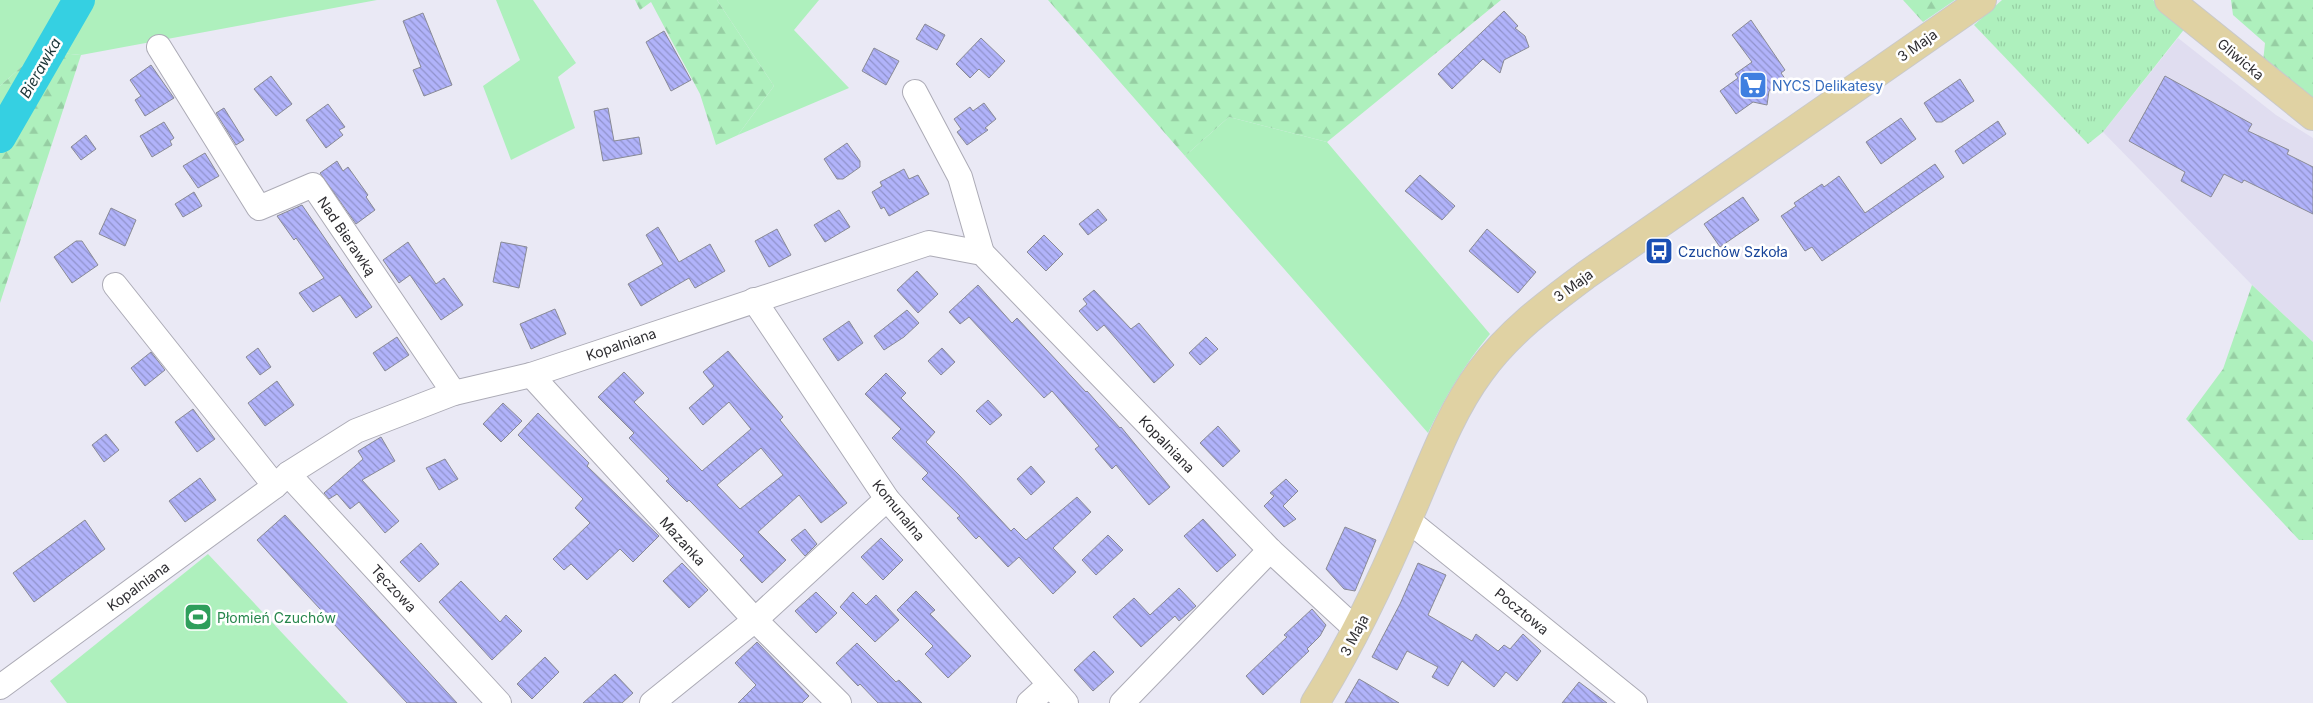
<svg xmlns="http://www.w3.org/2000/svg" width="2313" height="703" viewBox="0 0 2313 703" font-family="Inter,sans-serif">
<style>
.built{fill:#e0ddf0}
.grass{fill:#aef0bd}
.forest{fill:url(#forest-firs)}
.park{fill:url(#park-tufts)}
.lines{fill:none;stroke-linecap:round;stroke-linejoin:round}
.river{stroke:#35d0e2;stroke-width:32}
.building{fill:url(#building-back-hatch);stroke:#898a95;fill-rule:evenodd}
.minor-casing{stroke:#acabb6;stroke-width:26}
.major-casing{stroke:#c9c9ca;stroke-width:30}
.minor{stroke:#fff;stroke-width:24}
.major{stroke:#e0d2a3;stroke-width:28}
.labels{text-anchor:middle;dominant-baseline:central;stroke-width:5;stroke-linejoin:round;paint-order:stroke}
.street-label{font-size:14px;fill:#2f2e32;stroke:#fff}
.shop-label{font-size:14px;fill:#366cbe;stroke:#fff;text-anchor:start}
.transit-label{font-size:14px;fill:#164399;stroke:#fff;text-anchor:start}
.leisure-label{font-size:14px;fill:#27864d;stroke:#fff;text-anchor:start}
.water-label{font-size:15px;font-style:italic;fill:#1e373a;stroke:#fff}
</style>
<defs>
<pattern id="forest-firs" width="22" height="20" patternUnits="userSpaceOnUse" patternTransform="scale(1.25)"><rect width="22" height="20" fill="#aef0bd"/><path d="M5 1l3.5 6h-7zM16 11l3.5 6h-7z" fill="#96cea3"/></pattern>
<pattern id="park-tufts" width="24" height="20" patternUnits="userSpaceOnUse" patternTransform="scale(1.25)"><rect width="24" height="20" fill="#aef0bd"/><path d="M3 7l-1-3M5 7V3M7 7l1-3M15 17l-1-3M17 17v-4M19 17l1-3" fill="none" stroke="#96cea3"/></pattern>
<pattern id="building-back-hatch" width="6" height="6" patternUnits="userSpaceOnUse" patternTransform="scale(1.25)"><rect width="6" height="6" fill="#b1b3fa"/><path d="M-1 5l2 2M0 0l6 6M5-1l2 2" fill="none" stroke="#9092cb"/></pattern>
</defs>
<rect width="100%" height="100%" fill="#eae9f5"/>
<!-- built -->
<polygon class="built" points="2178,38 2276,115 2313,138 2313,342 2252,285 2103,132"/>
<!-- grass -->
<g class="grass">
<polygon points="0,0 377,0 81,55 39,51 0,86"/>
<polygon points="496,0 533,0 576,63 558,77 575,128 511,160 483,86 520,60"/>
<polygon points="717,0 819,0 794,30 849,88 738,135 774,86"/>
<path d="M1229,117L1327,142L1490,334C1464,365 1445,397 1428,433L1185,156Z"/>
<polygon points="208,554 348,703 67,703 50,681"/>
</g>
<!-- forest -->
<g class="forest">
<polygon points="635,0 717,0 774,86 738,135 716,145 700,94 651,2 640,10"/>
<polygon points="1048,0 1501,0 1327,142 1229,117 1185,156"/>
<polygon points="1903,0 1955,0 1923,22"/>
<polygon points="2231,0 2313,0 2313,103 2263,62 2265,43 2233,15"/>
<polygon points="39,51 81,55 0,303 0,86"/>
<polygon points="2252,285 2313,342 2313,540 2299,540 2186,419 2223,369"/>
</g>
<!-- park -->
<polygon class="park" points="2002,0 2153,0 2186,27 2103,132 2088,144 1974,25"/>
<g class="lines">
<!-- river -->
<polyline class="river" points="0,137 79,0"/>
</g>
<!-- building -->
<g class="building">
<polygon points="1504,11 1518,26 1515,28 1525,36 1529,47 1504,60 1500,73 1483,59 1452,89 1438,74"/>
<polygon points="423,13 452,85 424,96 413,70 421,67 403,21"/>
<polygon points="1751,20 1785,70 1781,73 1786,80 1769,91 1767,105 1753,102 1736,114 1720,91 1738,78 1735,74 1752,62 1732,35"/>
<polygon points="925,24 945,35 937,50 916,39"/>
<polygon points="664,31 691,80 671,91 646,42"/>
<polygon points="981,38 1005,61 989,78 979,69 970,78 956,64"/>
<polygon points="874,48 899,61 886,85 862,71"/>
<polygon points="151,65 174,98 145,116 135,100 141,96 130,80"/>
<polygon points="271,76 292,104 276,116 254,89"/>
<polygon points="2165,76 2252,124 2248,131 2289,150 2287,154 2313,167 2313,214 2244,180 2242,183 2224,174 2211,197 2181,181 2185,172 2129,141"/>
<polygon points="1960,79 1974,101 1942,122 1936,122 1924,103"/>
<polygon points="984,103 996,119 985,128 988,130 967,145 957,132 961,129 954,119 970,107 973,111"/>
<polygon points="328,104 345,127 339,130 343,135 326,148 306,120"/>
<polygon points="224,108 244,140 236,145 216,113"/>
<polygon points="608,108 614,141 639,137 642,154 603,161 594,111"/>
<polygon points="1901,118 1916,139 1881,164 1866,142"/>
<polygon points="1998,121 2006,134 1963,164 1955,151"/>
<polygon points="164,122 174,138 170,141 172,145 152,157 140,136"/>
<polygon points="86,135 96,149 81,160 71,147"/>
<polygon points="847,143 860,161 860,167 843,179 837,179 824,159"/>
<polygon points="205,153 219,176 198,188 183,166"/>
<polygon points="337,161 343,171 348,167 368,195 366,197 375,210 356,224 320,173"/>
<polygon points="1935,164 1944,177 1822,261 1812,247 1805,251 1781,216 1796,206 1794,203 1822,184 1824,187 1839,176 1865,213"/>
<polygon points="904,169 909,179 918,175 929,194 889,216 884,207 881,209 872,192 882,186 880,182"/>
<polygon points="1420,175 1455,206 1442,220 1405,191"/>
<polygon points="194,192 202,206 183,217 175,204"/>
<polygon points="1743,197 1759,220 1720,247 1704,224"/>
<polygon points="302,205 372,307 356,318 340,295 313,312 299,293 324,278 296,238 294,240 277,216"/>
<polygon points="111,208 136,220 125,246 99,234"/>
<polygon points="1098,209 1107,220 1088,235 1079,224"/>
<polygon points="839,210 850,227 825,242 814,225"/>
<polygon points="658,227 679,262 710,244 725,271 695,288 689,278 641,306 628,284 663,264 646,235"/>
<polygon points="777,229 791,255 769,267 755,241"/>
<polygon points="1487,229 1536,272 1518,293 1469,251"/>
<polygon points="1044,235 1063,254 1046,271 1027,252"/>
<polygon points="76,241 82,241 98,265 72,283 54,257"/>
<polygon points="408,242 436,284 444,278 463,305 441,320 410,275 399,283 383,260"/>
<polygon points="501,242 527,247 519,288 493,282"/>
<polygon points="917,271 938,294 918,313 897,290"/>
<polygon points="978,285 1012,323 1017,318 1086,392 1087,391 1120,428 1121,427 1170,487 1149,505 1116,465 1112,469 1095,449 1099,446 1052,391 1044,398 969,317 960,324 949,312"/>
<polygon points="1094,290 1131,329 1139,323 1174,365 1154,383 1104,325 1097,331 1079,311 1087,304 1083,299"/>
<polygon points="555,309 566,334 531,349 520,324"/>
<polygon points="907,310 919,323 904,337 884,350 874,336"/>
<polygon points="849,321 863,343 838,361 823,339"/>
<polygon points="397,337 409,355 385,371 373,353"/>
<polygon points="1206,337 1218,349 1200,365 1189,353"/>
<polygon points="258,348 271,367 260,375 246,357"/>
<polygon points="942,348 955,362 941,375 928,361"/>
<path d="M728,351L783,417L780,420L847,503L821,523L799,495L758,532L786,560L762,583L740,560L744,556L689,500L687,502L666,481L669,479L629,438L634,433L598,397L624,372L644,393L634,402L702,471L751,429L729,402L703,425L689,408L714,386L703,372ZM761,448L783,475L740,509L717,485Z"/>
<polygon points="151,352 165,370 145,386 131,368"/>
<polygon points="886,373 906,393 901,398 935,432 926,442 959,475 1011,531 1014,528 1026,540 1077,497 1091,512 1053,548 1076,572 1053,594 1019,557 1008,567 979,536 976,539 957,518 960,516 922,479 928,473 892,438 901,429 865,394"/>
<polygon points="277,381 294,405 265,426 248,403"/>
<polygon points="988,400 1002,415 990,425 976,411"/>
<polygon points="503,403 522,421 501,442 483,424"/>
<polygon points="193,409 215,439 197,452 175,422"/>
<polygon points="538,413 589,463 587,466 659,536 633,562 620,549 587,580 571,564 564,570 553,559 590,523 575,508 583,499 518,435"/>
<polygon points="1218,426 1240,451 1223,467 1200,443"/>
<polygon points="106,434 119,450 104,462 92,445"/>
<polygon points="381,437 395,461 362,480 399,521 385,533 359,502 350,509 337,494 329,499 324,493 363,459 358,451"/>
<polygon points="445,459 458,479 439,490 426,468"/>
<polygon points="1031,466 1045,482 1031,495 1017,479"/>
<polygon points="200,478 216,500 185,522 169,501"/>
<polygon points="1286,479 1298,491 1283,506 1296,519 1284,527 1264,506 1274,496 1270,493"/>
<polygon points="285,515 327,561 457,703 407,703 295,582 257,540"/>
<polygon points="1203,519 1236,555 1217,572 1184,536"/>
<polygon points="85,520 105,549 34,602 13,573"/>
<polygon points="1345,527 1376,540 1355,591 1344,589 1326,569"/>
<polygon points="805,529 817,544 805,556 791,540"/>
<polygon points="1108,535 1123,550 1096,575 1082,560"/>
<polygon points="881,538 903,560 883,580 861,557"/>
<polygon points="421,543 439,564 419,582 400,562"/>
<polygon points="682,563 708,590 689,608 663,581"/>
<polygon points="1418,563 1446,575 1428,615 1472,641 1476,634 1498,651 1504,645 1510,649 1523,634 1541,651 1517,681 1506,672 1494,687 1462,661 1448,686 1432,677 1438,667 1407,651 1397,670 1372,657 1400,604"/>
<polygon points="461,581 500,622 506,615 522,631 492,660 439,602"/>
<polygon points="1179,588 1196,606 1179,621 1175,616 1141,647 1113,617 1134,598 1150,615"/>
<polygon points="916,591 935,610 930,614 971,656 948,678 925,654 933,646 897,610"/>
<polygon points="816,592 837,613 816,633 795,611"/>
<polygon points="853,592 866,605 876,595 899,620 875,642 840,607"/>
<polygon points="1312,609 1326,625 1320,636 1307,649 1309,651 1263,695 1246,676 1287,637 1284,635"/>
<polygon points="757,642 809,696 802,703 738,703 756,685 735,663"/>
<polygon points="857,643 896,682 899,680 922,703 878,703 860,684 858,686 836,663"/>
<polygon points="1094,651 1114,672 1093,691 1074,670"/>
<polygon points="545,657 559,672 532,699 517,684"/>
<polygon points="615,674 633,693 622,703 583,703"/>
<polygon points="1359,679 1366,683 1399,703 1345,703"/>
<polygon points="1579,682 1607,703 1562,703"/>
</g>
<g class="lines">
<defs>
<g id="minor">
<polyline points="159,47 259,208 313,185 454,393"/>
<polyline points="915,92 960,177 982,253"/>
<polyline points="115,285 275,486"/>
<polyline points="754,300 887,499 1066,703"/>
<polyline points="531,375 755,620 839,703"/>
<polyline points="288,474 499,703"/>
<polyline points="1408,520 1635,703"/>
<polyline points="0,687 275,486 288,474 356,431 454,393 531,375 929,243 982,253 1270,550 1348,622 1358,629"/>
<polyline points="652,703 755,620 887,499"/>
<polyline points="1029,703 1049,685"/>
<polyline points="1122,703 1270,550"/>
</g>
<g id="major">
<polyline points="2169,0 2313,116"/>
<path d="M1315,703C1353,642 1382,580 1410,514C1431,466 1449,414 1480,372C1509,332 1547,304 1586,275L1982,0"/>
</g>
</defs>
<!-- minor casing -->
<use href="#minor" class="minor-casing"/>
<!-- major casing -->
<use href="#major" class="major-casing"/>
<!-- minor -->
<use href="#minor" class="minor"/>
<!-- major -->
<use href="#major" class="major"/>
</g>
<!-- icons -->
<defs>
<symbol id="supermarket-square" viewBox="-11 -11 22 22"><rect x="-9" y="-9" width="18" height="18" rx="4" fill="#3f7fe0" stroke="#fff"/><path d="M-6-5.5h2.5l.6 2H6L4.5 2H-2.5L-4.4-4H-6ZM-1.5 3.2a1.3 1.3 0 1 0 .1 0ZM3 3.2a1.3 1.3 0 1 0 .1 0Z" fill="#fff"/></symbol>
<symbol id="bus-square" viewBox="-11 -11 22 22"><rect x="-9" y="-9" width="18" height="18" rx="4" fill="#1a4fb4" stroke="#fff"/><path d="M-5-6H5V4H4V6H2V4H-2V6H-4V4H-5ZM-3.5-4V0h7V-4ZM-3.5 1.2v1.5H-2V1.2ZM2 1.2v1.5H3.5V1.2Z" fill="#fff"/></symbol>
<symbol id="stadium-square" viewBox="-11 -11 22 22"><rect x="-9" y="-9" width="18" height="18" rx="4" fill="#2e9e5b" stroke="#fff"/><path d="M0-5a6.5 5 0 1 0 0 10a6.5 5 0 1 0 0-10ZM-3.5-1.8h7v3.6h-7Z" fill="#fff"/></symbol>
</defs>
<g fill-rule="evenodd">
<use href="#supermarket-square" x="1737" y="69" width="32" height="32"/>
<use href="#bus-square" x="1643" y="235" width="32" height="32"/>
<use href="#stadium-square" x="182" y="601" width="32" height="32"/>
</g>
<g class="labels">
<!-- street labels -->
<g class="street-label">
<text transform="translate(1917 45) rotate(-35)">3 Maja</text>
<text transform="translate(2241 59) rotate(40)">Gliwicka</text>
<text transform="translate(347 236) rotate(56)">Nad Bierawką</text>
<text transform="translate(1573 285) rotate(-36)">3 Maja</text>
<text transform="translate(621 344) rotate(-19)">Kopalniana</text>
<text transform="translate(1167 444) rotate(46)">Kopalniana</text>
<text transform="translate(899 510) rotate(51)">Komunalna</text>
<text transform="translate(683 541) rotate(48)">Mazanka</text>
<text transform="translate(138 586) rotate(-36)">Kopalniana</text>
<text transform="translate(394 588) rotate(47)">Tęczowa</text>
<text transform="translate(1522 611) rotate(39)">Pocztowa</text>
<text transform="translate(1354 635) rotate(-62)">3 Maja</text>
</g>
<!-- shop labels -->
<g class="shop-label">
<text x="1772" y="85">NYCS Delikatesy</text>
</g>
<!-- transit labels -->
<g class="transit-label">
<text x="1678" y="251">Czuchów Szkoła</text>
</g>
<!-- leisure labels -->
<g class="leisure-label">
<text x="217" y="617">Płomień Czuchów</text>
</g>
<!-- water labels -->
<g class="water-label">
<text transform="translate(40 68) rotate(-60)">Bierawka</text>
</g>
</g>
</svg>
